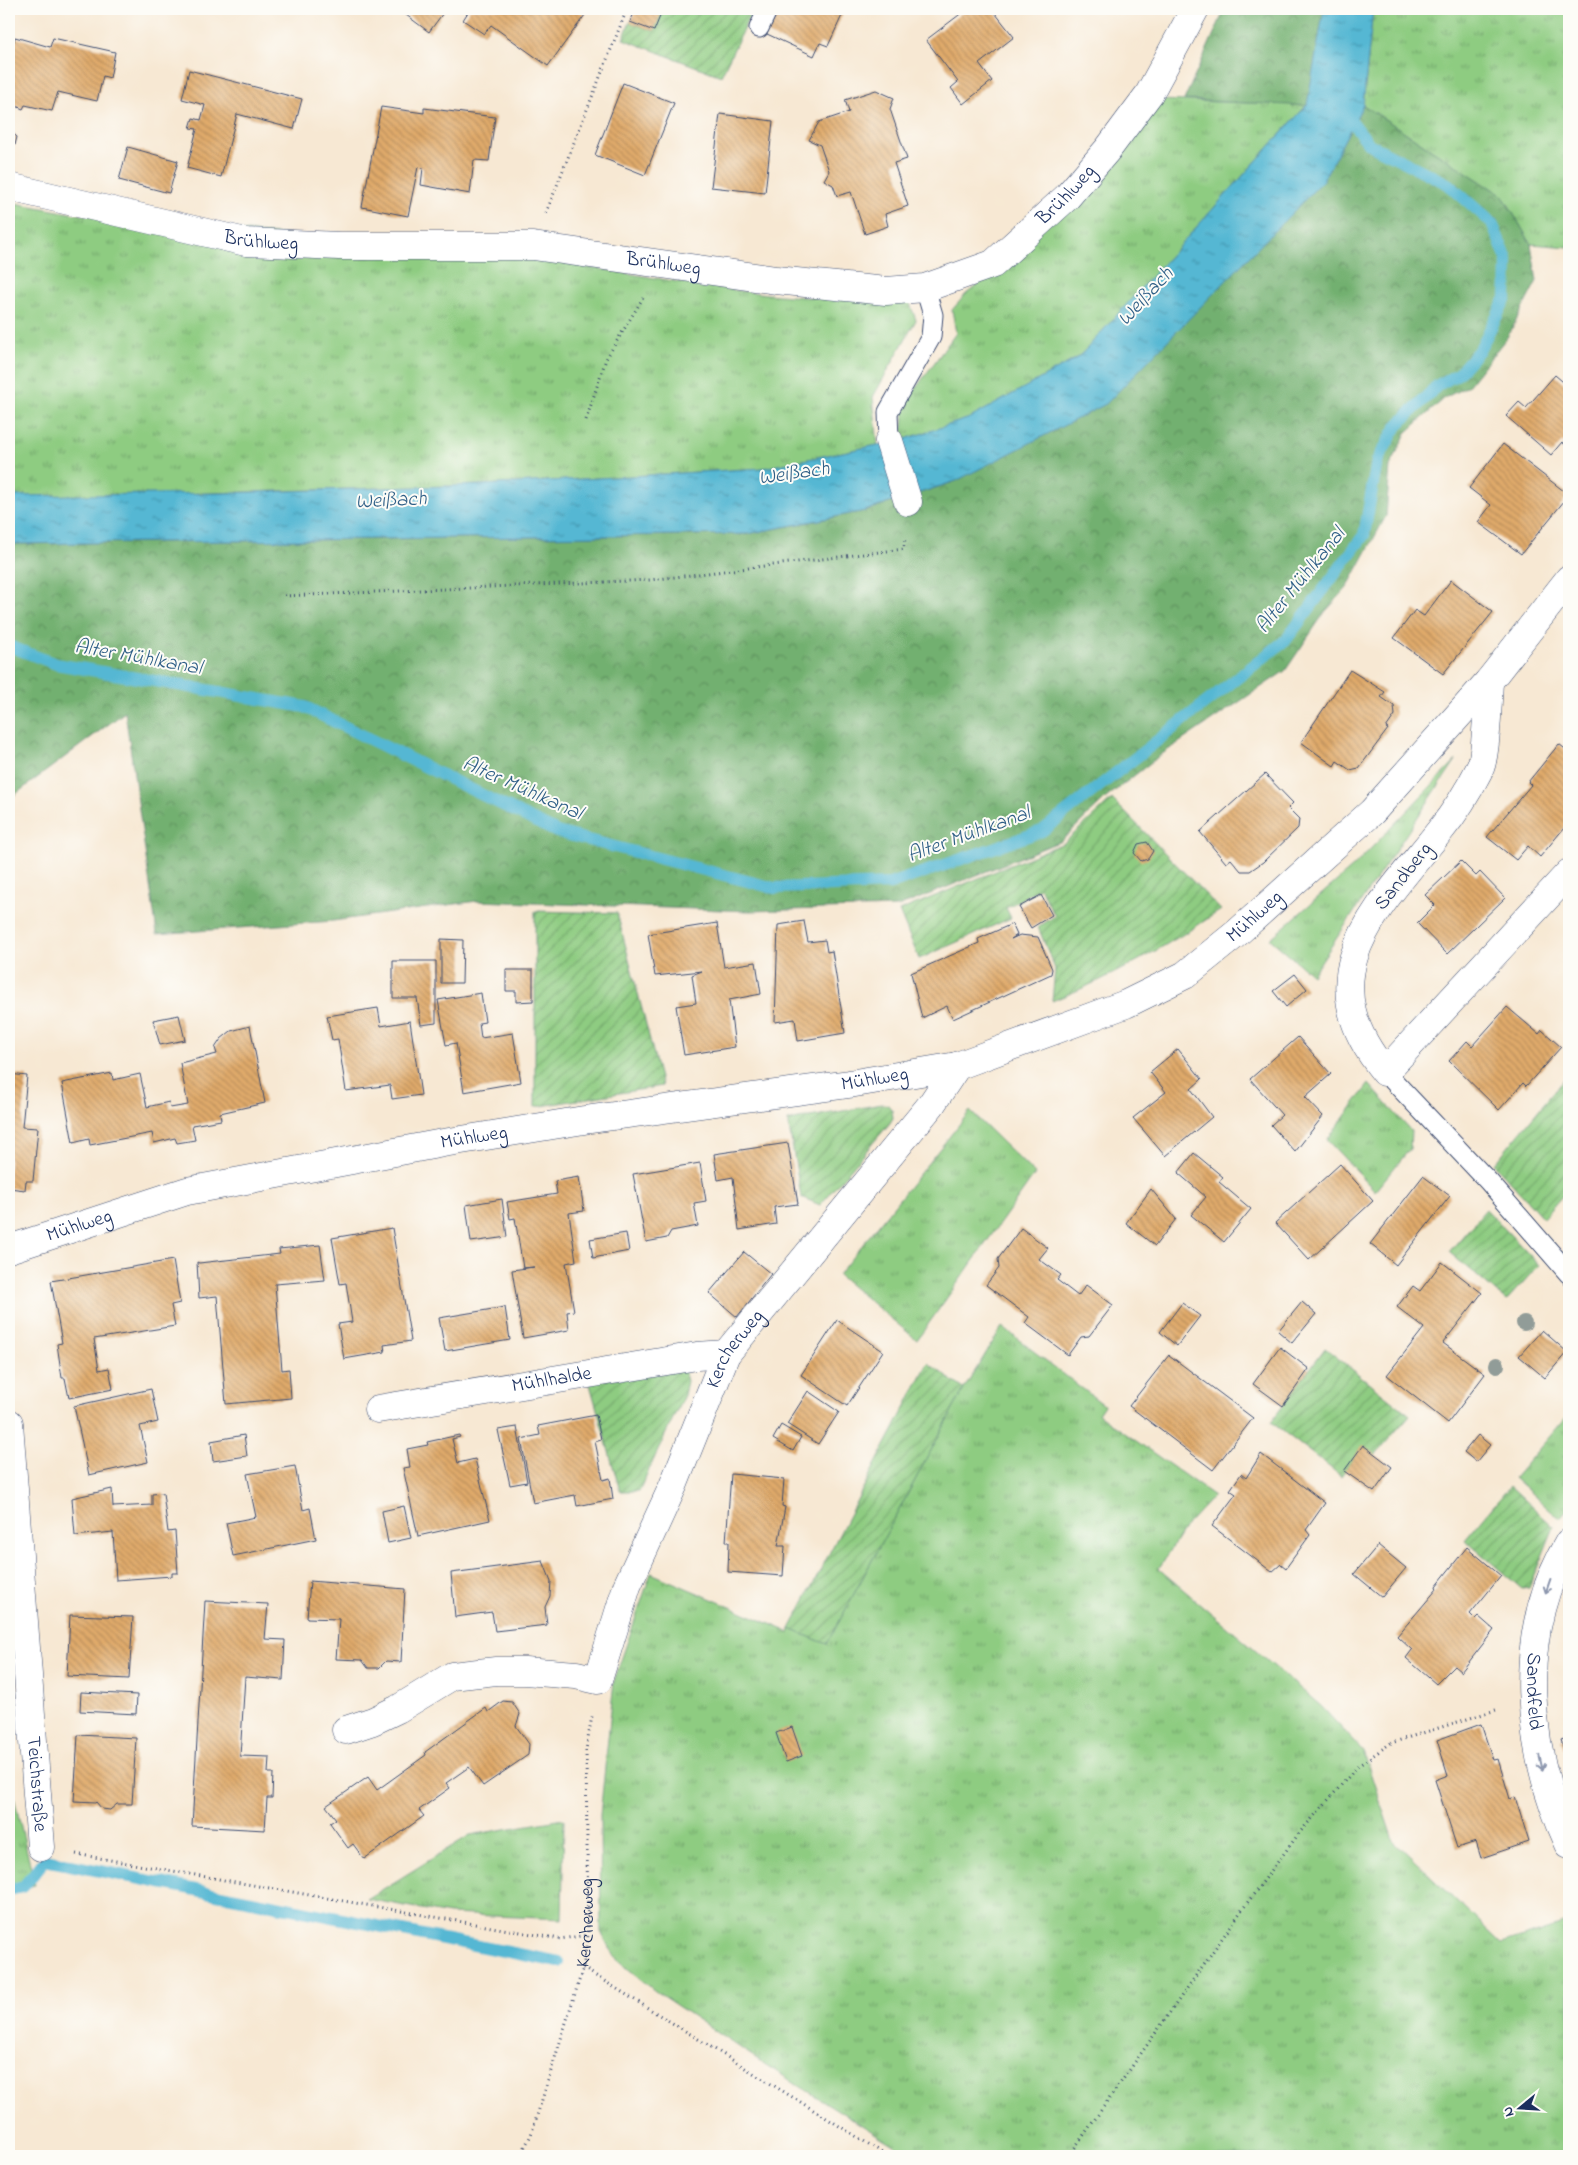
<svg xmlns="http://www.w3.org/2000/svg" width="1578" height="2165" viewBox="0 0 1578 2165" font-family="'Indie Flower',sans-serif">
<style>
.grass{fill:url(#grass-tufts);stroke:#547e70}
.forest{fill:url(#forest-crowns);stroke:#467066}
.garden{fill:url(#garden-furrows);stroke:#547e70}
.water{fill:url(#water-ripples);stroke:#387398}
.lines{fill:none;stroke-linecap:round;stroke-linejoin:round}
.stream{stroke:#54b7d3;stroke-width:12}
.building{fill:url(#building-back-hatch)}
.service-casing{stroke:#3c4b70;stroke-width:21}
.minor-casing{stroke:#3c4b70;stroke-width:29}
.path{stroke:#3c4b70;stroke-width:3;stroke-dasharray:1 4;stroke-linecap:butt}
.service{stroke:#fff;stroke-width:19}
.minor{stroke:#fff;stroke-width:28}
.tree{fill:#919c98}
.oneway{stroke:#8d97ae}
.labels{text-anchor:middle;dominant-baseline:central;stroke-width:4;stroke-linejoin:round;paint-order:stroke}
.street-label{font-size:20px;fill:#1b2f5e;stroke:#fdfcf7}
.water-label{font-size:21px;font-style:italic;fill:#2f5f87;stroke:#fdfcf7}
</style>
<defs>
<pattern id="grass-tufts" width="24" height="20" patternUnits="userSpaceOnUse" patternTransform="scale(1.25)"><rect width="24" height="20" fill="#8ecc81"/><path d="M3 7l-1-3M5 7V3M7 7l1-3M15 17l-1-3M17 17v-4M19 17l1-3" fill="none" stroke="#73a66d"/></pattern>
<pattern id="forest-crowns" width="20" height="18" patternUnits="userSpaceOnUse" patternTransform="scale(1.25)"><rect width="20" height="18" fill="#72b06f"/><path d="M2 6a3 3 0 1 1 6 0M12 15a3 3 0 1 1 6 0" fill="none" stroke="#5d905e"/></pattern>
<pattern id="garden-furrows" width="10" height="10" patternUnits="userSpaceOnUse" patternTransform="scale(1.25)"><rect width="10" height="10" fill="#8ecc81"/><path d="M-1 1l2-2M0 10L10 0M9 11l2-2" fill="none" stroke="#73a66d"/></pattern>
<pattern id="water-ripples" width="26" height="14" patternUnits="userSpaceOnUse" patternTransform="scale(1.25)"><rect width="26" height="14" fill="#54b7d3"/><path d="M2 4q2-2 4 0t4 0M15 11q2-2 4 0t4 0" fill="none" stroke="#4595ae"/></pattern>
<pattern id="building-back-hatch" width="6" height="6" patternUnits="userSpaceOnUse" patternTransform="scale(1.25)"><rect width="6" height="6" fill="#e0aa6a"/><path d="M-1 5l2 2M0 0l6 6M5-1l2 2" fill="none" stroke="#b58b5a"/></pattern>
</defs>
<rect width="100%" height="100%" fill="#fdfcf7"/>
<filter id="ink" filterUnits="userSpaceOnUse"><feTurbulence type="fractalNoise" baseFrequency=".02" numOctaves="2"/><feDisplacementMap in="SourceGraphic" scale="10" xChannelSelector="R" yChannelSelector="G"/><feConvolveMatrix kernelMatrix="1 2 1 2 8 2 1 2 1" color-interpolation-filters="sRGB"/></filter>
<filter id="wash" filterUnits="userSpaceOnUse"><feTurbulence type="fractalNoise" baseFrequency=".0096" numOctaves="4" result="noise"/><feDisplacementMap in="SourceGraphic" scale="20" xChannelSelector="R" yChannelSelector="G"/><feGaussianBlur stdDeviation="1.12" result="paint"/><feColorMatrix in="noise" values="0 0 0 0 0 0 0 0 0 0 0 0 0 0 0 0 0 1.4 0 .05"/><feComposite in="paint" operator="in"/></filter>
<g filter="url(#wash)">
<rect width="100%" height="100%" fill="#f7e8d3"/>
<!-- grass -->
<g class="grass">
<polygon points="1373,9 1569,9 1569,247 1531,244 1503,196 1363,105"/>
<polygon points="1158,100 1307,105 1079,357 971,418 902,440 905,403 956,333 952,310 966,294 1016,255"/>
<path d="M9,202L75,214L531,259C622,270 711,291 803,297C839,299 873,295 909,301L916,320L873,397L878,445L764,468L483,485L75,497H9Z"/>
<polygon points="1456,760 1312,975 1270,939 1353,867"/>
<polygon points="1369,1084 1411,1131 1410,1149 1375,1191 1327,1140"/>
<polygon points="970,1111 1035,1174 917,1340 838,1275"/>
<polygon points="1002,1327 1104,1405 1098,1414 1214,1496 1185,1527 1159,1569 1321,1706 1363,1751 1393,1840 1502,1944 1569,1922 1569,2156 911,2156 766,2065 655,1991 614,1957 601,1932 600,1815 614,1681 651,1573 789,1632 790,1629 827,1644 964,1389"/>
<polygon points="1569,1414 1569,1507 1560,1519 1514,1478"/>
<polygon points="14,1797 35,1885 9,1891 9,1798"/>
<polygon points="564,1819 562,1919 449,1914 367,1899 470,1835"/>
</g>
<!-- forest -->
<g class="forest">
<polygon points="1225,9 1326,9 1311,106 1184,100"/>
<polygon points="1363,105 1503,196 1531,244 1537,281 1508,336 1468,386 1446,397 1406,433 1390,467 1386,516 1347,588 1325,612 1285,671 1159,756 1106,798 1061,841 898,907 750,911 477,901 333,921 157,934 125,712 9,799 9,544 747,534 865,511 956,481 1322,182"/>
</g>
<!-- garden -->
<g class="garden">
<polygon points="663,9 753,9 721,76 623,39 630,22 654,31"/>
<path d="M1112,799L1221,910C1167,946 1113,977 1052,1001L1055,969L1038,927L1055,916L1040,888L1006,908L1011,918L919,959L899,911L1064,843Z"/>
<polygon points="535,911 617,913 662,1086 535,1107"/>
<polygon points="1569,1073 1569,1188 1543,1218 1494,1164"/>
<polygon points="881,1104 888,1105 892,1110 893,1118 890,1123 820,1205 801,1197 788,1121"/>
<polygon points="1486,1209 1539,1265 1506,1301 1449,1252"/>
<polygon points="1325,1348 1410,1415 1375,1455 1363,1446 1341,1476 1271,1422"/>
<polygon points="928,1363 964,1389 827,1644 790,1629"/>
<polygon points="684,1370 687,1381 684,1395 639,1491 620,1491 589,1381"/>
<polygon points="1510,1486 1554,1527 1529,1588 1522,1589 1465,1540"/>
</g>
<!-- water -->
<polygon class="water" points="1324,9 1373,9 1363,105 1322,182 1106,404 956,481 865,511 747,534 9,544 9,496 223,493 483,485 764,468 902,440 970,418 1079,357 1307,105"/>
<g class="lines">
<!-- stream -->
<g class="stream">
<polyline points="9,646 56,664 305,707 557,832 774,888 890,884 1042,831 1286,640 1364,535 1377,461 1397,426 1438,385 1458,374 1480,349 1506,298 1507,259 1492,223 1448,184 1369,144 1343,110"/>
<polyline points="9,1890 23,1887 45,1860 559,1962"/>
</g>
</g>
<g id="blocks">
<!-- building -->
<g class="building">
<polygon points="398,9 446,9 429,32"/>
<polygon points="470,9 577,9 585,15 548,66 491,25 484,34 463,20"/>
<polygon points="636,9 663,9 654,31 630,22"/>
<polygon points="779,9 845,9 828,46 820,43 814,56 767,34"/>
<polygon points="967,9 992,9 1014,37 979,64 992,81 963,104 951,88 958,82 926,40"/>
<polygon points="15,37 50,47 53,38 115,52 110,78 103,76 97,101 58,92 52,111 25,105 23,109 16,106 9,126 9,59"/>
<polygon points="189,70 302,99 294,129 237,114 221,177 187,168 197,129 190,128 193,118 201,120 205,105 182,99"/>
<polygon points="623,83 674,103 645,175 595,155"/>
<polygon points="876,90 894,98 890,109 907,159 894,163 908,206 885,214 888,226 865,234 851,192 837,196 833,185 824,180 829,171 820,145 809,140 819,122 849,112 845,100"/>
<polygon points="381,107 424,113 424,108 495,117 489,161 474,160 470,194 421,185 423,168 418,167 408,216 362,207"/>
<polygon points="720,114 773,121 765,193 711,187"/>
<polygon points="9,130 17,137 15,145 9,145"/>
<polygon points="128,147 178,161 169,193 119,180"/>
<polygon points="1555,375 1569,387 1569,448 1562,442 1551,455 1506,416 1519,402 1526,408"/>
<polygon points="1503,444 1569,495 1521,554 1478,522 1491,505 1469,488"/>
<polygon points="1451,580 1493,612 1443,674 1394,638 1415,610 1424,616"/>
<polygon points="1350,670 1385,692 1381,697 1394,706 1395,715 1386,728 1388,729 1359,768 1350,770 1337,761 1334,766 1301,742"/>
<polygon points="1559,744 1569,752 1569,822 1540,857 1528,846 1516,860 1487,837 1531,785 1528,782"/>
<polygon points="1265,774 1293,803 1288,808 1299,819 1298,828 1263,862 1250,871 1241,871 1231,859 1226,863 1200,832"/>
<polygon points="1147,842 1153,851 1148,859 1141,861 1134,853 1138,844"/>
<polygon points="1461,861 1476,876 1480,872 1505,898 1447,954 1417,923 1435,905 1425,895"/>
<polygon points="1041,895 1052,915 1031,928 1019,907"/>
<polygon points="804,921 808,942 825,940 827,952 832,951 845,1033 798,1041 795,1019 775,1022 778,925"/>
<polygon points="717,923 724,967 756,962 761,994 729,1000 735,1047 684,1055 676,1006 696,1003 692,975 702,971 655,976 648,934"/>
<polygon points="1012,924 1017,935 1011,939 1020,935 1038,937 1052,969 1051,974 953,1019 947,1006 922,1018 911,973 979,943 978,939"/>
<polygon points="441,939 463,940 462,983 441,983"/>
<polygon points="393,961 436,961 436,1023 421,1025 417,998 393,998"/>
<polygon points="506,970 533,970 533,1001 516,1002 516,991 506,991"/>
<polygon points="1295,974 1307,989 1286,1007 1273,991"/>
<polygon points="481,993 485,1022 479,1023 481,1038 513,1033 521,1082 464,1092 456,1043 446,1045 438,1000"/>
<polygon points="1507,1007 1539,1034 1542,1030 1561,1047 1526,1086 1523,1083 1499,1110 1449,1061 1467,1041 1472,1046"/>
<polygon points="378,1008 381,1026 410,1021 421,1095 392,1099 390,1085 346,1091 338,1039 332,1040 327,1016"/>
<polygon points="179,1015 185,1040 160,1045 153,1020"/>
<polygon points="250,1026 265,1103 220,1113 221,1120 192,1125 195,1140 177,1143 175,1138 154,1143 152,1133 90,1145 89,1139 73,1143 62,1083 112,1073 113,1080 140,1074 147,1107 169,1102 170,1108 188,1105 180,1063 217,1054 215,1048 221,1039 231,1031"/>
<polygon points="1298,1037 1331,1074 1305,1097 1323,1116 1295,1152 1271,1125 1282,1115 1250,1079"/>
<polygon points="1178,1049 1202,1079 1191,1089 1212,1117 1165,1156 1133,1118 1166,1092 1150,1072"/>
<polygon points="9,1074 27,1076 22,1127 38,1128 33,1181 26,1181 25,1190 9,1188"/>
<polygon points="788,1143 798,1204 774,1207 776,1224 739,1230 733,1177 718,1180 714,1154"/>
<polygon points="1194,1153 1223,1177 1219,1182 1251,1209 1224,1242 1191,1215 1206,1197 1178,1173"/>
<polygon points="700,1163 706,1201 694,1203 698,1226 671,1231 667,1238 646,1242 633,1174"/>
<polygon points="1340,1164 1373,1201 1309,1260 1275,1223"/>
<polygon points="1423,1176 1450,1196 1396,1265 1370,1244"/>
<polygon points="579,1177 584,1211 569,1213 576,1261 566,1263 574,1311 567,1312 569,1330 523,1338 512,1270 534,1267 523,1268 515,1218 510,1219 507,1202 557,1194 555,1181"/>
<polygon points="1151,1189 1176,1219 1155,1246 1126,1223"/>
<polygon points="502,1199 507,1237 471,1242 466,1205"/>
<polygon points="392,1228 411,1341 384,1345 385,1352 344,1359 338,1324 352,1322 346,1283 340,1284 332,1238"/>
<polygon points="1021,1228 1048,1248 1039,1259 1061,1275 1057,1280 1078,1296 1086,1285 1113,1305 1089,1336 1081,1337 1068,1355 1025,1323 1029,1317 986,1285 999,1268 998,1259"/>
<polygon points="626,1233 629,1251 593,1258 590,1239"/>
<polygon points="320,1245 325,1280 275,1284 282,1370 289,1369 291,1398 226,1404 217,1296 199,1298 197,1262 199,1263 280,1254 279,1249"/>
<polygon points="744,1252 771,1274 737,1317 709,1293"/>
<polygon points="173,1260 180,1303 171,1305 175,1326 94,1339 99,1370 109,1368 113,1389 69,1398 65,1378 62,1378 57,1344 62,1343 51,1281"/>
<polygon points="1442,1262 1482,1293 1443,1343 1485,1374 1448,1423 1387,1375 1424,1328 1397,1307 1413,1286 1420,1291"/>
<polygon points="1302,1302 1316,1314 1292,1343 1278,1331"/>
<polygon points="1182,1303 1200,1316 1177,1346 1160,1332"/>
<polygon points="505,1307 510,1340 445,1351 439,1318"/>
<polygon points="837,1320 883,1351 847,1406 801,1375"/>
<polygon points="1542,1330 1567,1352 1545,1378 1519,1356"/>
<polygon points="1280,1347 1309,1369 1283,1406 1253,1384"/>
<polygon points="1169,1355 1253,1418 1213,1470 1129,1406"/>
<polygon points="151,1389 158,1422 140,1426 148,1462 89,1475 74,1406"/>
<polygon points="808,1391 839,1412 818,1444 787,1424"/>
<polygon points="596,1415 601,1439 595,1441 603,1480 610,1478 613,1499 577,1506 575,1495 533,1503 521,1439 540,1435 538,1426"/>
<polygon points="781,1425 801,1437 793,1451 773,1439"/>
<polygon points="517,1427 527,1482 510,1485 498,1430"/>
<polygon points="244,1435 247,1456 213,1461 211,1441"/>
<polygon points="459,1435 460,1437 452,1439 458,1463 475,1459 490,1520 418,1536 403,1468 410,1467 407,1449 428,1445 427,1442"/>
<polygon points="1478,1435 1490,1445 1476,1462 1464,1452"/>
<polygon points="1363,1445 1392,1467 1374,1492 1344,1471"/>
<polygon points="1261,1454 1325,1503 1306,1530 1310,1535 1286,1568 1281,1564 1272,1572 1212,1526 1236,1494 1230,1490 1241,1474 1246,1478"/>
<polygon points="295,1466 303,1510 310,1508 316,1539 233,1556 226,1523 256,1517 247,1474"/>
<polygon points="731,1474 784,1479 782,1506 785,1507 778,1546 785,1546 783,1576 728,1572 729,1542 726,1542"/>
<polygon points="112,1489 113,1507 152,1505 152,1494 163,1493 168,1532 175,1531 178,1573 172,1573 172,1576 116,1580 113,1532 75,1536 72,1498"/>
<polygon points="404,1506 411,1538 388,1543 382,1511"/>
<polygon points="1378,1545 1406,1568 1382,1597 1354,1574"/>
<polygon points="1467,1547 1501,1576 1470,1614 1475,1619 1478,1616 1494,1630 1461,1672 1454,1666 1436,1684 1406,1658 1412,1650 1397,1636 1437,1589 1436,1586"/>
<polygon points="543,1561 551,1581 550,1596 545,1607 547,1625 495,1631 492,1612 455,1617 451,1573"/>
<polygon points="310,1581 405,1589 401,1662 386,1661 379,1668 368,1668 362,1660 336,1659 339,1619 307,1618"/>
<polygon points="205,1601 268,1604 265,1639 285,1640 283,1680 245,1677 240,1756 269,1757 268,1773 273,1773 272,1798 267,1798 265,1830 192,1826"/>
<polygon points="70,1615 133,1617 129,1679 67,1676"/>
<polygon points="81,1692 137,1695 136,1714 80,1711"/>
<polygon points="503,1701 512,1702 520,1714 516,1726 529,1744 528,1755 483,1786 469,1767 446,1783 450,1788 419,1810 424,1816 364,1859 353,1844 348,1848 330,1823 336,1819 326,1806 368,1777 377,1790 426,1755 425,1752 486,1708 488,1712"/>
<polygon points="1481,1724 1493,1760 1498,1759 1510,1799 1515,1797 1529,1842 1481,1858 1476,1842 1457,1848 1435,1780 1448,1775 1437,1740"/>
<polygon points="792,1727 802,1756 786,1762 776,1733"/>
<polygon points="78,1735 136,1738 132,1804 117,1804 110,1810 102,1809 96,1802 74,1801"/>
<polygon points="1569,1737 1569,1764 1561,1740"/>
</g>
</g>
</g>
<g filter="url(#ink)">
<use href="#blocks" fill-opacity="0" stroke="#3c4b70" stroke-width="1"/>
<g class="lines">
<defs>
<g id="service">
<polyline points="759,28 768,9"/>
<polyline points="889,441 888,412 931,337 933,315 925,288"/>
<polyline points="1385,1072 1489,1182 1569,1274"/>
</g>
<g id="minor">
<path id="s2" d="M9,187L246,242L339,246H533L776,280L886,291L925,288L993,264L1067,197L1108,149L1149,94L1195,9"/>
<polyline points="889,441 908,502"/>
<path d="M1489,681C1488,698 1486,757 1480,768C1469,790 1454,814 1439,832C1377,910 1304,974 1385,1072L1569,873"/>
<path id="s3" d="M9,1249L187,1191L443,1143L584,1120L849,1084L957,1066L1126,1004L1185,975L1237,933L1372,812L1489,681L1569,579"/>
<path id="s4" d="M378,1409L697,1356L726,1354"/>
<path id="s5" d="M9,1423L41,1847"/>
<path id="s6" d="M1569,1542C1514,1634 1526,1750 1569,1844"/>
<path id="s7" d="M346,1730L373,1721L398,1709L452,1676L496,1671H525L576,1675L598,1680L627,1586L673,1486L726,1354L931,1105L957,1066"/>
</g>
</defs>
<!-- service casing -->
<use href="#service" class="service-casing"/>
<!-- minor casing -->
<use href="#minor" class="minor-casing"/>
<!-- path -->
<g class="path">
<polyline points="546,213 627,9"/>
<polyline points="586,420 606,359 643,298"/>
<polyline points="284,596 650,580 904,549 905,537"/>
<polyline points="76,1854 560,1939 588,1935"/>
<polyline points="583,1968 888,2156"/>
<path id="s1" d="M520,2156L531,2135L583,1968L588,1935L586,1750L592,1716"/>
<polyline points="1069,2156 1242,1910 1300,1832 1358,1766 1391,1743 1499,1709"/>
</g>
<!-- service -->
<use href="#service" class="service"/>
<!-- minor -->
<use href="#minor" class="minor"/>
</g>
<!-- trees -->
<g class="tree">
<circle cx="1524" cy="1323" r="8"/>
<circle cx="1497" cy="1365" r="8"/>
</g>
<!-- one-way arrows -->
<defs><path id="oneway-shaft" d="M-6 0H5M1.5-3L5.5 0L1.5 3" fill="none" stroke-width="1.6" stroke-linecap="round" stroke-linejoin="round" transform="scale(1.25)"/></defs>
<g class="oneway">
<use href="#oneway-shaft" transform="translate(1548 1586) rotate(109)"/>
<use href="#oneway-shaft" transform="translate(1541 1763) rotate(77)"/>
</g>
</g>
<g class="labels">
<!-- street labels -->
<g class="street-label">
<text stroke="none"><textPath href="#s2" startOffset="1098">Brühlweg</textPath></text>
<text stroke="none"><textPath href="#s2" startOffset="258">Brühlweg</textPath></text>
<text stroke="none"><textPath href="#s2" startOffset="662">Brühlweg</textPath></text>
<text transform="translate(1404 877) rotate(-52)">Sandberg</text>
<text stroke="none"><textPath href="#s3" startOffset="1304">Mühlweg</textPath></text>
<text stroke="none"><textPath href="#s3" startOffset="884">Mühlweg</textPath></text>
<text stroke="none"><textPath href="#s3" startOffset="479">Mühlweg</textPath></text>
<text stroke="none"><textPath href="#s3" startOffset="74">Mühlweg</textPath></text>
<text stroke="none"><textPath href="#s7" startOffset="626">Kercherweg</textPath></text>
<text stroke="none"><textPath href="#s4" startOffset="176">Mühlhalde</textPath></text>
<text stroke="none"><textPath href="#s6" startOffset="156">Sandfeld</textPath></text>
<text stroke="none"><textPath href="#s5" startOffset="362">Teichstraße</textPath></text>
<text stroke="none"><textPath href="#s1" startOffset="244">Kercherweg</textPath></text>
</g>
<!-- water labels -->
<g class="water-label">
<text transform="translate(1146 297) rotate(-47)">Weißach</text>
<text transform="translate(794 474) rotate(-8)">Weißach</text>
<text transform="translate(391 501) rotate(-3)">Weißach</text>
<text transform="translate(1301 581) rotate(-51)">Alter Mühlkanal</text>
<text transform="translate(138 658) rotate(10)">Alter Mühlkanal</text>
<text transform="translate(522 789) rotate(24)">Alter Mühlkanal</text>
<text transform="translate(969 835) rotate(-20)">Alter Mühlkanal</text>
</g>
</g>
<!-- margin -->
<rect width="1578" height="2165" fill="none" stroke="#fdfcf7" stroke-width="30"/>
<!-- north arrow -->
<g transform="translate(1520 2108) rotate(252)" stroke="#fdfcf7" stroke-width="4" paint-order="stroke">
<path d="M0-4L9 19L0 12L-9 19Z" fill="#1b2f5e"/>
<text y="-8" font-size="14" font-weight="bold" text-anchor="middle" fill="#1b2f5e">N</text>
</g>
</svg>
